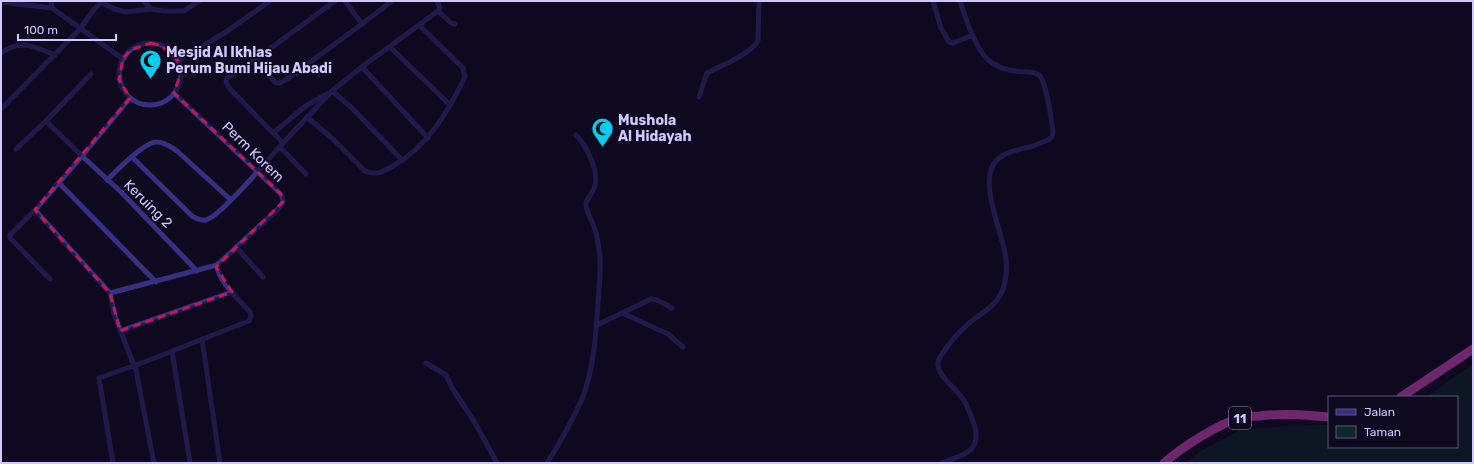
<svg xmlns="http://www.w3.org/2000/svg" width="1474" height="464" viewBox="0 0 1474 464" font-family="Rubik,sans-serif">
<style>
.green{fill:#0d2929}
.lines{fill:none;stroke-linecap:round;stroke-linejoin:round}
.minor{stroke:#373082;stroke-width:5}
.trunk{stroke:#e249ca;stroke-width:9}
.marked{fill:none;stroke:#c2185b;stroke-width:3;stroke-dasharray:8 5;stroke-linejoin:round}
.labels{text-anchor:middle;dominant-baseline:central;stroke-width:3.5;stroke-linejoin:round;paint-order:stroke}
.shield{fill:#0f0a1f;stroke:#978fbc;stroke-width:1}
.shield-label{font-size:13px;font-weight:bold;fill:#d1c8ff}
.poi-label{font-size:14px;font-weight:bold;fill:#d1c8ff;stroke:#0f0a1f;text-anchor:start}
.street-label{font-size:14px;fill:#d1c8ff;stroke:#0f0a1f}
</style>
<rect width="100%" height="100%" fill="#0f0a1f"/>
<!-- green -->
<polygon class="green" points="1473,364 1473,463 1185,463 1201,451 1240,430 1288,426 1329,425 1329,447 1457,447 1457,397 1427,397"/>
<g class="lines">
<!-- minor -->
<g class="minor">
<polyline points="51,1 52,8"/>
<polyline points="144,1 151,9"/>
<polyline points="933,1 941,28 949,42 953,43 973,35"/>
<polyline points="1,2 52,8 123,59"/>
<polyline points="438,11 451,23 455,24"/>
<polyline points="362,24 392,1"/>
<circle cx="150" cy="74" r="31"/>
<polyline points="390,47 450,105"/>
<path d="M1,53C22,38 34,47 55,55"/>
<polyline points="254,60 276,83 280,83 290,77 362,24 345,1"/>
<polyline points="178,61 226,32 270,1"/>
<polyline points="362,67 428,138"/>
<polyline points="91,74 46,121 82,156 130,98"/>
<polyline points="332,91 352,108 402,160"/>
<path d="M699,97L707,73C722,65 749,55 758,41L759,1"/>
<polyline points="1,109 81,28 92,12 101,2 114,9 126,12 151,9 164,11 184,11 199,1"/>
<path d="M307,117L334,140L365,171C376,176 383,172 393,166C428,146 448,112 465,77L463,68L420,26"/>
<polyline points="273,133 307,105 327,94"/>
<polyline points="283,143 332,91 359,69 438,11 440,8 437,1"/>
<polyline points="280,147 306,174"/>
<polyline points="16,149 46,121"/>
<path d="M132,157L192,216C196,218 201,221 206,220C220,217 271,156 283,143L229,88L226,82L227,78L249,64L335,1"/>
<path d="M107,180C116,171 145,141 157,142C165,142 171,147 177,151L231,200"/>
<polyline points="59,183 156,282"/>
<polyline points="35,210 110,293 114,314 133,363 135,365 154,463"/>
<polyline points="236,247 263,277"/>
<polyline points="50,279 10,238 10,235 35,210 82,156 121,192 197,271"/>
<polyline points="110,293 217,265"/>
<polyline points="622,313 651,299 657,300 672,308"/>
<polyline points="597,325 622,313 668,334 683,347"/>
<polyline points="120,331 232,292"/>
<polyline points="202,339 220,463"/>
<polyline points="172,351 190,463"/>
<polyline points="426,363 446,375 452,388 474,421 497,463"/>
<path d="M113,463L99,378L139,364L249,321L251,316L250,312C240,301 217,280 217,265L278,209C283,203 285,201 281,194L174,93"/>
<path d="M547,463C560,443 572,421 582,399C594,369 596,334 598,303C599,288 601,272 600,257C599,248 598,239 595,230C593,222 586,213 586,204C587,197 594,192 595,185C599,171 586,145 576,135"/>
<path d="M941,463C963,455 983,452 974,424C971,417 969,409 965,402C958,389 937,377 938,363C938,358 942,354 945,350C951,341 959,332 967,325C980,313 997,307 1003,289C1006,280 1007,269 1006,259C1004,233 972,174 1002,156C1011,150 1023,149 1033,146C1038,144 1043,142 1048,140L1052,137L1053,131C1051,119 1047,83 1039,75C1033,70 1022,73 1015,71C1005,70 995,66 987,59C976,48 965,17 960,1"/>
</g>
<!-- trunk -->
<g class="trunk">
<polyline points="1401,397 1473,349"/>
<path d="M1164,463C1182,447 1218,424 1240,418C1246,416 1253,416 1259,416C1282,413 1305,415 1329,417"/>
</g>
</g>
<!-- marked area -->
<path d="M0 0H1474V464H0ZM151,43L162,46L178,61L181,72L174,93L281,194L283,202L216,267L232,292L120,331L110,293L35,210L130,98L119,80L123,59L130,50Z" fill="#0f0a1f" fill-opacity=".55" fill-rule="evenodd"/>
<path class="marked" d="M151,43L162,46L178,61L181,72L174,93L281,194L283,202L216,267L232,292L120,331L110,293L35,210L130,98L119,80L123,59L130,50Z"/>
<!-- icons -->
<defs>
<symbol id="mosque-pin" viewBox="-11 -11 22 30"><path d="M0 17L-7.5 6A9.5 9.5 0 1 1 7.5 6Z" fill="#00cff3" stroke="#0f0a1f"/><path d="M3.5-4.9A6 6 0 1 0 3.5 4.9A5 5 0 1 1 3.5-4.9Z" fill="#111"/></symbol>
</defs>
<g fill-rule="evenodd">
<use href="#mosque-pin" x="138" y="48" width="25" height="34"/>
<use href="#mosque-pin" x="590" y="116" width="25" height="34"/>
</g>
<g class="labels">
<!-- shield labels -->
<rect class="shield" x="1229" y="407" width="22" height="22" rx="3"/>
<g class="shield-label">
<text x="1240" y="418">11</text>
</g>
<!-- poi labels -->
<g class="poi-label">
<text x="166" y="52">Mesjid Al Ikhlas<tspan x="166" dy="16">Perum Bumi Hijau Abadi</tspan></text>
<text x="618" y="120">Mushola<tspan x="618" dy="16">Al Hidayah</tspan></text>
</g>
<!-- street labels -->
<g class="street-label">
<text transform="translate(253 152) rotate(44)">Perm Korem</text>
<text transform="translate(148 204) rotate(45)">Keruing 2</text>
</g>
</g>
<!-- border -->
<rect width="1474" height="464" fill="none" stroke="#d1c8ff" stroke-width="4"/>
<!-- legend -->
<rect x="1328" y="396" width="130" height="52" fill="#0f0a1f" stroke="#5d5679"/>
<rect x="1336" y="409" width="20" height="6" fill="#373082" stroke="#5d5679"/>
<text x="1364" y="416" font-size="12" fill="#d1c8ff">Jalan</text>
<rect x="1336" y="426" width="20" height="12" fill="#0d2929" stroke="#5d5679"/>
<text x="1364" y="436" font-size="12" fill="#d1c8ff">Taman</text>
<!-- scale -->
<path d="M18 34v6h98v-6" fill="none" stroke="#d1c8ff" stroke-width="2"/>
<text x="24" y="34" font-size="12" fill="#d1c8ff" stroke="#0f0a1f" stroke-width="3" paint-order="stroke">100 m</text>
</svg>
